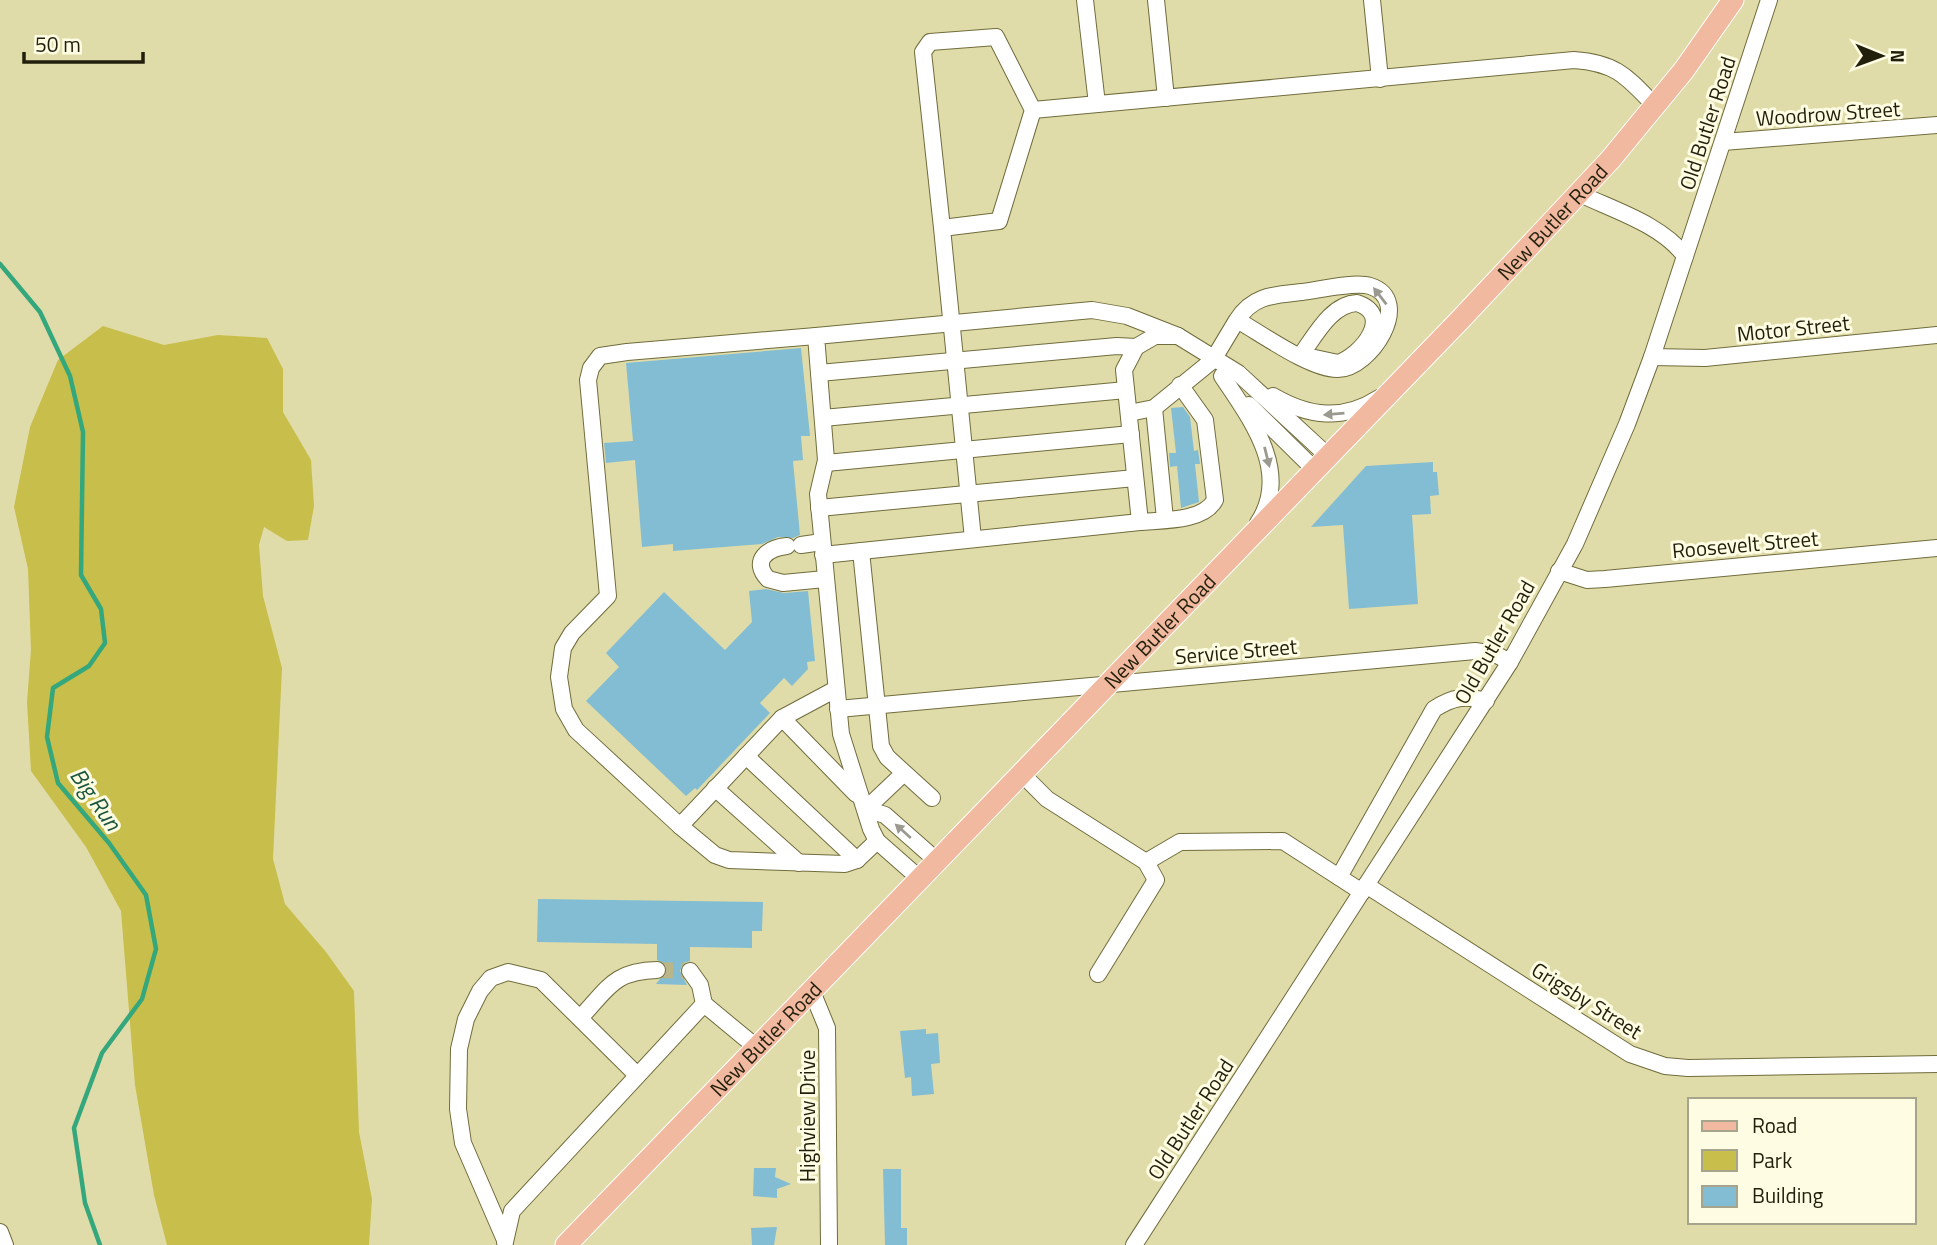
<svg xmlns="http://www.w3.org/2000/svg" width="1937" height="1245" viewBox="0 0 1937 1245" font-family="'Titillium Web',sans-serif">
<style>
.green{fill:#c8be4b}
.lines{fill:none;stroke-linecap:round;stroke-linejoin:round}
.stream{stroke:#34a77c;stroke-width:4.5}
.building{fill:#83bdd3}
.minor-tunnel{stroke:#bab689;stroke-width:16;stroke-dasharray:16 8;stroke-linecap:butt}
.minor-casing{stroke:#706c3c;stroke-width:18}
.major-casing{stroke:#fff;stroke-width:23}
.minor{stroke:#fff;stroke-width:16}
.major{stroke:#f1b9a0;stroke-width:21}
.oneway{fill:#9b9a91}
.labels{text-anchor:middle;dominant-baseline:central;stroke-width:6;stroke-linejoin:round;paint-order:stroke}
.street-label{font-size:21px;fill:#211f0b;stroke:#fefce2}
.water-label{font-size:23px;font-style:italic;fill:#1b5740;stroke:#fefce2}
</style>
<rect width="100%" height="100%" fill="#e0dca9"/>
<!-- green -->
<polygon class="green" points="103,326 164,345 218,335 267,338 283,369 283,412 311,460 314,506 308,540 287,541 264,527 259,545 263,596 282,668 273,859 285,904 326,952 354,991 359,1132 372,1199 369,1245 167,1245 154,1195 135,1085 121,911 86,847 31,771 27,702 31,650 28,569 14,507 30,427 58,360"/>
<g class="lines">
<!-- stream -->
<polyline class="stream" points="0,264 40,312 70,376 83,432 81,575 101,609 105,643 89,666 53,688 47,737 58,783 109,843 146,895 156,949 142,999 102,1053 74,1128 85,1203 100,1245"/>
</g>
<!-- building -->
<g class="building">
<polygon points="801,348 810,436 801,436 803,460 793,461 800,535 793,538 778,537 762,544 673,551 673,544 642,547 635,460 606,463 604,443 633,441 626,363"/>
<polygon points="1183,407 1190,417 1194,451 1198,450 1200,464 1195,464 1199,502 1181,508 1177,466 1170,467 1169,453 1176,453 1171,408"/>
<polygon points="1433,462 1433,472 1437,472 1439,495 1430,496 1431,514 1412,515 1418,604 1349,609 1343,525 1311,527 1366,466"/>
<polygon points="766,589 784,593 808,591 815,661 807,662 808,669 792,686 784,678 760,703 770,713 697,790 695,788 686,796 586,701 619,667 606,653 664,592 725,650 752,622 749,591"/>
<polygon points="538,899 763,902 762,931 752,931 752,948 690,947 690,961 683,963 680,971 687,985 656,984 667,970 665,964 657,960 657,944 537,942"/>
<polygon points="926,1029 926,1034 938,1033 940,1063 931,1064 934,1094 912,1096 911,1077 905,1078 900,1031"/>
<polygon points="754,1168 776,1168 775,1177 791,1184 777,1189 777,1198 753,1196"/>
<polygon points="883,1169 901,1169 901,1228 907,1228 907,1245 885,1245"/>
<polygon points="777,1227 774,1245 752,1245 751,1228"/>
</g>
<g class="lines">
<!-- minor-tunnel -->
<polyline class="minor-tunnel" points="657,970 690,971"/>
<defs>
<g id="minor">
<polyline points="1085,0 1097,104"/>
<polyline points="1156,0 1166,98"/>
<polyline points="1372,0 1380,79"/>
<path d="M1033,110L1574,60C1617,63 1627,77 1656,107"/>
<polyline points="1723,142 1937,125"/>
<path d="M1578,193C1613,210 1661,224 1685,256"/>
<polyline points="942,228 923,52 930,42 996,37 1033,110 999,221 942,228 973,539"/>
<path d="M1357,303C1394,315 1362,355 1338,363L1301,355C1315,336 1331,304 1357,303Z"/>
<polyline points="1652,357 1705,358 1937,335"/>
<polyline points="819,373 1117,346 1136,347"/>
<path d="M1222,376C1250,418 1292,472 1258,523"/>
<path d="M1273,396C1309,417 1343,421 1379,398"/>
<polyline points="1249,405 1315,470"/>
<polyline points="1154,408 1165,519"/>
<path d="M1129,413L1154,408L1213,360L1237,320C1262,334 1310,369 1337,369C1370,370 1415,300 1370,286C1355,281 1319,290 1302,292C1274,295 1253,295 1237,320"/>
<polyline points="823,418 1126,390"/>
<polyline points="826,463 1131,434"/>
<polyline points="819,508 1135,478"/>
<path d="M1140,522C1162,520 1203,522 1215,500L1205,420L1180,385"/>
<polyline points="801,545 822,542"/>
<path d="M787,546C767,548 751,561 768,579L783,583L825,579"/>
<polyline points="861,551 881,746 887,757 932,798"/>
<polyline points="823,555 1140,522 1124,370 1136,347 1155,336 1178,336 1238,373 1328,456"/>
<polyline points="1559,571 1587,580 1605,579 1937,548"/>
<polyline points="836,689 782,718 680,826 715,855 729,860 845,864 857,860 877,841"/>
<polyline points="838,709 1475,651 1495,654 1510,662"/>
<polyline points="782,718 856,794"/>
<polyline points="746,756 857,860"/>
<polyline points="1021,773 1047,799 1146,862 1156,880 1098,974"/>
<polyline points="715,788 799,863"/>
<polyline points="866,809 885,815 936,860"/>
<polyline points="866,809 904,773"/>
<polyline points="680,826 576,730 564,709 559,677 563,648 572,633 608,596 588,380 591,368 600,356 627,352 816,336"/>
<polyline points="1146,862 1180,842 1283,841 1362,892"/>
<path d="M1339,877L1434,709C1453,697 1464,695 1486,701"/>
<polyline points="919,878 877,841 871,829 841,734 818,494 826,460 816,336 1092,310 1127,316 1178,336"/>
<polyline points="1366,885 1630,1054 1665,1066 1688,1068 1937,1064"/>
<polyline points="690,971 700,985 704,1004"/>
<polyline points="811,989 827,1028 829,1245"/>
<path d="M580,1018C608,989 613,971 657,970"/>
<polyline points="0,1232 5,1245"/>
<polyline points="505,1240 463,1143 458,1109 459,1049 466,1019 480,991 491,978 508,972 541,980 637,1075"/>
<polyline points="505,1242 512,1211 704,1004 756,1047"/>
<polyline points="1134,1245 1510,662 1575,544 1627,424 1652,357 1769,0"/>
</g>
<g id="major">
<path id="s1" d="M566,1245L1459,321L1610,160L1684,70L1733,0"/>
</g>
</defs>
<!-- minor casing -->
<use href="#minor" class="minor-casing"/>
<!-- major casing -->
<use href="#major" class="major-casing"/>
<!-- minor -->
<use href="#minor" class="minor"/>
<!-- major -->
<use href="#major" class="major"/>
</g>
<!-- one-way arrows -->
<defs><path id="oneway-solid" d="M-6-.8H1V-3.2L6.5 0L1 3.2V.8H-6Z" transform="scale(1.75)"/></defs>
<g class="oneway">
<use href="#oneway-solid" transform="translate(1380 296) rotate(-128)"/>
<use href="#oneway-solid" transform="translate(1334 414) rotate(175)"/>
<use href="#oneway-solid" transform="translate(1267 457) rotate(76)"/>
<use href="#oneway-solid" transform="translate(903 831) rotate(-138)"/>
</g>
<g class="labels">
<!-- street labels -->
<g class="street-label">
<text transform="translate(1828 113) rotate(-4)">Woodrow Street</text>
<text transform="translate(1707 123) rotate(-72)">Old Butler Road</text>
<text stroke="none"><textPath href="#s1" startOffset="1421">New Butler Road</textPath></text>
<text transform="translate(1793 328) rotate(-6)">Motor Street</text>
<text transform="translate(1745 544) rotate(-5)">Roosevelt Street</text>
<text stroke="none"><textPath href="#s1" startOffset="854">New Butler Road</textPath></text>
<text transform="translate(1494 642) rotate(-60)">Old Butler Road</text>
<text transform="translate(1236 651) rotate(-5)">Service Street</text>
<text transform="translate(1587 1000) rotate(32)">Grigsby Street</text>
<text stroke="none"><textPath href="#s1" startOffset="287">New Butler Road</textPath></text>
<text transform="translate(807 1116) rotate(-90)">Highview Drive</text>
<text transform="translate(1190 1119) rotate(-57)">Old Butler Road</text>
</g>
<!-- water labels -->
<g class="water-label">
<text transform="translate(96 799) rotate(55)">Big Run</text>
</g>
</g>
<!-- legend -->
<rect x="1688" y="1098" width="228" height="126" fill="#fefce2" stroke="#a6a48c" stroke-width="2"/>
<rect x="1702" y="1121" width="35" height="10" fill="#f1b9a0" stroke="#a6a48c" stroke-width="2"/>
<text x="1752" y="1133" font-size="21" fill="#211f0b">Road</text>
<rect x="1702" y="1150" width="35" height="21" fill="#c8be4b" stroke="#a6a48c" stroke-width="2"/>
<text x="1752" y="1168" font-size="21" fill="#211f0b">Park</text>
<rect x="1702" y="1186" width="35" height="21" fill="#83bdd3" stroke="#a6a48c" stroke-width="2"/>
<text x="1752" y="1203" font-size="21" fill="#211f0b">Building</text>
<!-- north arrow -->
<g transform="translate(1881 56) rotate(91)" stroke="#fefce2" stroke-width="5" paint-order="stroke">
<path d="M0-5L12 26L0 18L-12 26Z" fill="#211f0b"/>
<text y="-10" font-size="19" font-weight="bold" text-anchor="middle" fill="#211f0b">N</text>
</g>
<!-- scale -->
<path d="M24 52v10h119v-10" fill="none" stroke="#211f0b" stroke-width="3.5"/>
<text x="35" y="52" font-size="21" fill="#211f0b" stroke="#fefce2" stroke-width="5" paint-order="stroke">50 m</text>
</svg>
